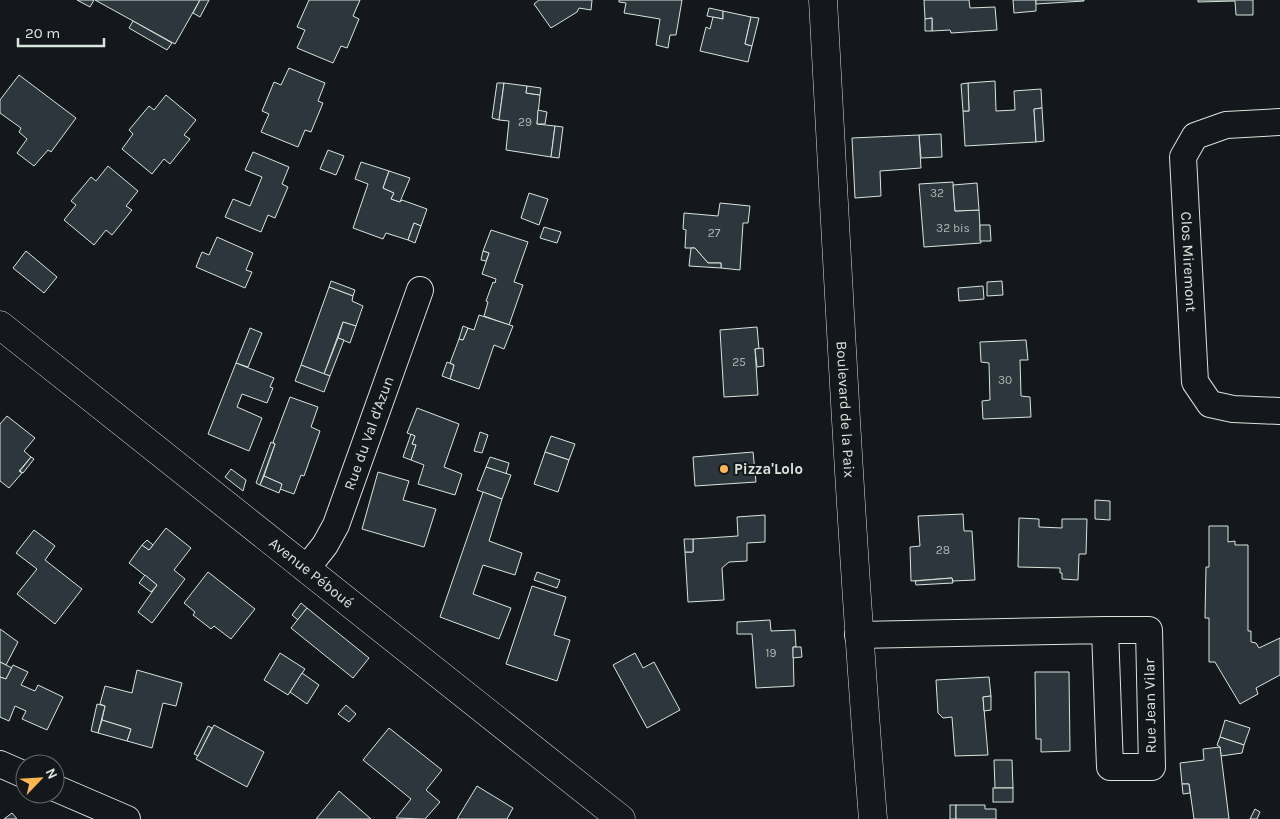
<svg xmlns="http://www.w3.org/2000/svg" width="1280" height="819" viewBox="0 0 1280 819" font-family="Karla,sans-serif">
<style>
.building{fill:#2c363c;stroke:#d8e6dc}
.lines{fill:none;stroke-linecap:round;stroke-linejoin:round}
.street-casing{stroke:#d8e6dc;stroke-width:28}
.secondary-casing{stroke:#d8e6dc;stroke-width:29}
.street{stroke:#14181c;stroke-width:26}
.secondary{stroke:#14181c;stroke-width:28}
.poi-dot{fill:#ffb74d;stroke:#14181c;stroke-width:2}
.labels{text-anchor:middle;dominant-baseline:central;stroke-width:4;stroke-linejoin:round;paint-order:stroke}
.number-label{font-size:12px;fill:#adbab4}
.street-label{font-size:15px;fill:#d8e6dc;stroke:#14181c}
.poi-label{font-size:15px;font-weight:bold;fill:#d8e6dc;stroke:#14181c;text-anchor:start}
</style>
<rect width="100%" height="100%" fill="#14181c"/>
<!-- building -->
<g class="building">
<polygon points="77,0 94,0 90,7"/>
<polygon points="95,0 200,0 175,44"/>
<polygon points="200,0 209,0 200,17 193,13"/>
<polygon points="309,0 360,0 353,16 359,19 347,48 341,46 333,63 297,48 305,30 297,27"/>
<polygon points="539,0 592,0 591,10 579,8 577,12 551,28 534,4"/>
<polygon points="619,0 682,0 676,35 670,35 668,48 656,45 660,19 624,13 626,3 619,2"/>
<polygon points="924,0 969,0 970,8 995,7 997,30 951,33 950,30 932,31 932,18 925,19"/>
<polygon points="1013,0 1036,0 1036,11 1014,13"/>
<polygon points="1036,0 1084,0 1084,1 1036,4"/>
<polygon points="1198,0 1253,0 1253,15 1236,15 1235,1 1198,2"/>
<polygon points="709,8 723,11 723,19 707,16"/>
<polygon points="723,11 751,17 745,44 752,46 748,62 700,51 706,27 710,29 713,17 723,19"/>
<polygon points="751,17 759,18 752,46 745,44"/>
<polygon points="932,18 932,31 925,31 925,19"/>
<polygon points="133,21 172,43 167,50 129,28"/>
<polygon points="289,68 325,83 318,101 323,103 311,132 305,130 298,147 261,132 269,114 262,111 274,82 281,85"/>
<polygon points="19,75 76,118 51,152 48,150 34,166 17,153 27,139 19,132 21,128 0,113 0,100"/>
<polygon points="995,81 996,111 1015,110 1014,91 1041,89 1042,108 1034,109 1036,142 965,146 963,111 969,111 968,83"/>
<polygon points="497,83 504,83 499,120 492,118"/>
<polygon points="504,83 527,86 526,93 540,95 537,124 555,126 551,157 506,150 509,121 499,120"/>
<polygon points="968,83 969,111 963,111 961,84"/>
<polygon points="527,86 541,88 540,95 526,93"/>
<polygon points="166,95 196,120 184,135 190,139 170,164 164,159 152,174 122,149 133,134 129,130 149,106 154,110"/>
<polygon points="1042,108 1044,141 1036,142 1034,109"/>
<polygon points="538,110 547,112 545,124 537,124"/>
<polygon points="555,126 563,127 559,158 551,157"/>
<polygon points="941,134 942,157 921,158 919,135"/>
<polygon points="919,135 921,168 880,171 881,196 855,198 852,138"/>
<polygon points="328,150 344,156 336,175 320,169"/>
<polygon points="253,152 289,167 282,184 288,187 275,218 268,215 261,232 225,217 233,199 250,206 262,177 245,170"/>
<polygon points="361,162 389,171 383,188 394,193 391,199 400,202 402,200 427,209 421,226 414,223 408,240 386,233 383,239 353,228 368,184 355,179"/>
<polygon points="108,166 138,191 126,206 132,210 112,235 106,230 94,245 64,220 76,205 71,201 91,177 96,181"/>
<polygon points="389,171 410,178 400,202 391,199 394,193 383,188"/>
<polygon points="953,182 955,211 979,210 981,243 924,247 919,184"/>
<polygon points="977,183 979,210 955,211 953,185"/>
<polygon points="529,193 548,199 539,225 521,218"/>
<polygon points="720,203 750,206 748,223 743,223 740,270 721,268 721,263 708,263 695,248 685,248 686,230 683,229 684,213 718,216"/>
<polygon points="414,223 421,226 415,243 408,240"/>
<polygon points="980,225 990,225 991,241 980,241"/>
<polygon points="544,227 561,232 557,243 540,238"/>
<polygon points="491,230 528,242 514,282 523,285 509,325 484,316 488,302 486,301 493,282 495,283 496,279 482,274 489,253 483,251"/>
<polygon points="217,237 253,253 246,270 252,272 245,288 196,267 202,252 209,255"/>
<polygon points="691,248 695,248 708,263 721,263 721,268 689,266"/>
<polygon points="26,251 57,277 44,293 13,268"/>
<polygon points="483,251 489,253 486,261 481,260"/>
<polygon points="331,281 355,290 353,296 329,287"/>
<polygon points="1002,281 1003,295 987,296 987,282"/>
<polygon points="983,286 984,299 959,301 958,288"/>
<polygon points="329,287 353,296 352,301 363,306 356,326 343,322 324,374 301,365"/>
<polygon points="479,315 513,326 504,349 494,345 479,389 450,379 454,365 450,363 459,339 463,340 468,328 474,330"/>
<polygon points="343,322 356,326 350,343 338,338"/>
<polygon points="463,326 468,328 463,340 459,339"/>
<polygon points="757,327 759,349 755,349 758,395 724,397 720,330"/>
<polygon points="250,328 262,333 248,367 236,363"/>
<polygon points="338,338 344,340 330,376 324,374"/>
<polygon points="1026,340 1028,360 1020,360 1021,396 1030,397 1031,417 983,419 982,401 990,400 989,363 981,362 980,342"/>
<polygon points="763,348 764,366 757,367 755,349"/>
<polygon points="447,362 454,365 450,379 442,376"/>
<polygon points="236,363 274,378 270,387 273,388 267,403 242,394 237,407 262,418 249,451 208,434"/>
<polygon points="301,365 330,376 324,392 295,381"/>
<polygon points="290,397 318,407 311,427 320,431 304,476 301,475 294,494 280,489 282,484 264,476 275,444 273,442"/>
<polygon points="417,408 459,424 444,467 462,474 455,495 418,484 424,465 411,460 416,445 412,444 415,436 407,433"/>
<polygon points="7,416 35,438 24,451 31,457 19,471 22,473 9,488 0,481 0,424"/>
<polygon points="480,432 488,435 482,453 474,451"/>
<polygon points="411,434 415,436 412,444 416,445 411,460 403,457"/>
<polygon points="551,436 575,444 569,460 545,452"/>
<polygon points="271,442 275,444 260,485 256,483"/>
<polygon points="545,452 569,460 558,492 534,484"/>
<polygon points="753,452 756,482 695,486 693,457"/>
<polygon points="31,457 34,459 23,473 20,471"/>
<polygon points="490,457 509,463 506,474 486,467"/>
<polygon points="486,467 511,475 502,499 477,490"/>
<polygon points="231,469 246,480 243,491 225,477"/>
<polygon points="378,472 409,481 403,500 436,509 424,547 362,529"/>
<polygon points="264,476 282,484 279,493 260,485"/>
<polygon points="483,492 502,499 489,541 522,553 515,575 483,565 473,594 511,608 499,639 440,617"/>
<polygon points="1095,500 1110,501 1110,520 1095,519"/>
<polygon points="963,514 964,531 972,531 975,580 953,581 952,578 911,581 910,547 920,546 918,516"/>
<polygon points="765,515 765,542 747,543 747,561 729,562 722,568 724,600 688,602 685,552 693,552 693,539 738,536 737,517"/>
<polygon points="1019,518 1039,519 1039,527 1062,528 1062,519 1087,519 1086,554 1079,554 1078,580 1062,579 1062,573 1060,573 1060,568 1018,567"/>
<polygon points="1209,526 1228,526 1228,542 1235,541 1235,545 1248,545 1248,631 1251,631 1251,642 1256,643 1259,648 1280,638 1280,675 1256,688 1258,694 1240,704 1215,662 1209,662 1209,618 1205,618 1206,567 1209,567"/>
<polygon points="166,528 191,548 174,570 185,579 152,623 138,612 157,585 129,563 142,545 149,550"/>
<polygon points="34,530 55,546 45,560 82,589 55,624 17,594 37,569 16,553"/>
<polygon points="684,539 693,539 693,552 685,552"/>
<polygon points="147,540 153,545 149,550 142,545"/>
<polygon points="208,572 255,609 231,639 214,626 211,629 193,615 195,612 184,603"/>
<polygon points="537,572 560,580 557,588 534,580"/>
<polygon points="145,575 157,585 151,592 139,583"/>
<polygon points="952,578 953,583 916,585 915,581"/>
<polygon points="532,586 566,597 554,635 570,640 557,681 506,664"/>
<polygon points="301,603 307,608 298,620 292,615"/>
<polygon points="307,608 369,658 353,678 291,628"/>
<polygon points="770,620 771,631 795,630 796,647 793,647 794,686 756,688 752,634 737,634 737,622"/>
<polygon points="0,629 18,642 6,665 0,662"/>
<polygon points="793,647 801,647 802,657 793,658"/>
<polygon points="280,653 305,669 288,695 264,680"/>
<polygon points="635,653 643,668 654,662 680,710 647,728 613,665"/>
<polygon points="0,662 12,668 6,679 0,677"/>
<polygon points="13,665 28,672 21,685 35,691 38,685 63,697 47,730 22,719 26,711 15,706 9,721 0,717 0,677 6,679"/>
<polygon points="137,670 182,683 176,706 163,703 152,748 127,741 131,729 102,720 105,706 100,704 105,686 132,693"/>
<polygon points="1035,672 1069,672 1070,751 1041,752 1041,739 1036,739"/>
<polygon points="302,673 319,685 307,704 290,692"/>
<polygon points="989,677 991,696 983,697 988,755 955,756 952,717 943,718 938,713 936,680"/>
<polygon points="991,696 991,710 984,711 983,697"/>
<polygon points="97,704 105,706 98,733 91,731"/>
<polygon points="346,705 356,714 349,722 338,714"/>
<polygon points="102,720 131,729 127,741 98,733"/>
<polygon points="1225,720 1250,728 1244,745 1220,737"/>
<polygon points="214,725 264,752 247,787 196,759"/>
<polygon points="208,726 212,728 198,756 194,754"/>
<polygon points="389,728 442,770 426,790 440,802 425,819 396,818 411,799 363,760"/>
<polygon points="1220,737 1244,745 1242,753 1221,756 1220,747 1217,745"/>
<polygon points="1220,747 1229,819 1194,819 1189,784 1182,784 1180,763 1204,760 1203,749"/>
<polygon points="994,760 1012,760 1013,788 995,788"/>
<polygon points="1182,784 1189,784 1190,793 1183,794"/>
<polygon points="477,786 513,808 507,819 457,819"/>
<rect x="993" y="788" width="20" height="14"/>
<polygon points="339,791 371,819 316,819"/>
<rect x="950" y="805" width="6" height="14"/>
<polygon points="956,805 985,805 985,809 996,809 996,819 956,819"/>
<polygon points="1255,809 1260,812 1257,819 1250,819"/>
<polygon points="12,813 17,819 4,819"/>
</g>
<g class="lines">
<defs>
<g id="street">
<path id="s1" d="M1280,122L1226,125L1195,136L1183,157L1195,382L1210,404L1233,409L1280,411"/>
<path id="s2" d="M306,569L325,545L336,525L420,290"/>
<polyline points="858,635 1105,630 1110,767 1152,767 1149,630 1105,630"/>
<polyline points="0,764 25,775"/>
<polyline points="55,788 127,819"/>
</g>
<g id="secondary">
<path id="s3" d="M823,0C838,273 851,546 873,819"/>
<path id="s4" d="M0,325L621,819"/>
</g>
</defs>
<!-- street casing -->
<use href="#street" class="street-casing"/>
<!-- secondary casing -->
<use href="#secondary" class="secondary-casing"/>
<!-- street -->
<use href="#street" class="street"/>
<!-- secondary -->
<use href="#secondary" class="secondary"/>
</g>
<!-- markers -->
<circle class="poi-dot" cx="724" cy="469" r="5"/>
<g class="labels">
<!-- number labels -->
<g class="number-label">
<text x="525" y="122">29</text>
<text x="937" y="193">32</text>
<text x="953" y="228">32 bis</text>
<text x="714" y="233">27</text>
<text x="739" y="362">25</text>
<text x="1005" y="380">30</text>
<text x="943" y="550">28</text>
<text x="771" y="653">19</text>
</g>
<!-- street labels -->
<g class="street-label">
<text stroke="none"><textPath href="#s1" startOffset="216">Clos Miremont</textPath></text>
<text stroke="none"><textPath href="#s3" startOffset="410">Boulevard de la Paix</textPath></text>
<text stroke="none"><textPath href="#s2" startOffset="151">Rue du Val d'Azun</textPath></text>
<text stroke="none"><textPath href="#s4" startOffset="398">Avenue Péboué</textPath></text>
<text transform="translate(1150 706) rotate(-91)">Rue Jean Vilar</text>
</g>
<!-- poi labels -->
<g class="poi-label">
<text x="734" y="469">Pizza'Lolo</text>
</g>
</g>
<!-- north arrow -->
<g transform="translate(40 779) rotate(65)"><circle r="24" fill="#14181c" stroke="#626a69"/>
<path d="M0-4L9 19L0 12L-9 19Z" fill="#ffb74d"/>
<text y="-8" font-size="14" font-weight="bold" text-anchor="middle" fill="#d8e6dc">N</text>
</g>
<!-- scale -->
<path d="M18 38v8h86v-8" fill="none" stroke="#d8e6dc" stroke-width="2.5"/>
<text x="25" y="38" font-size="15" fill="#d8e6dc" stroke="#14181c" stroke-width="4" paint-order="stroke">20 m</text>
</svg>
